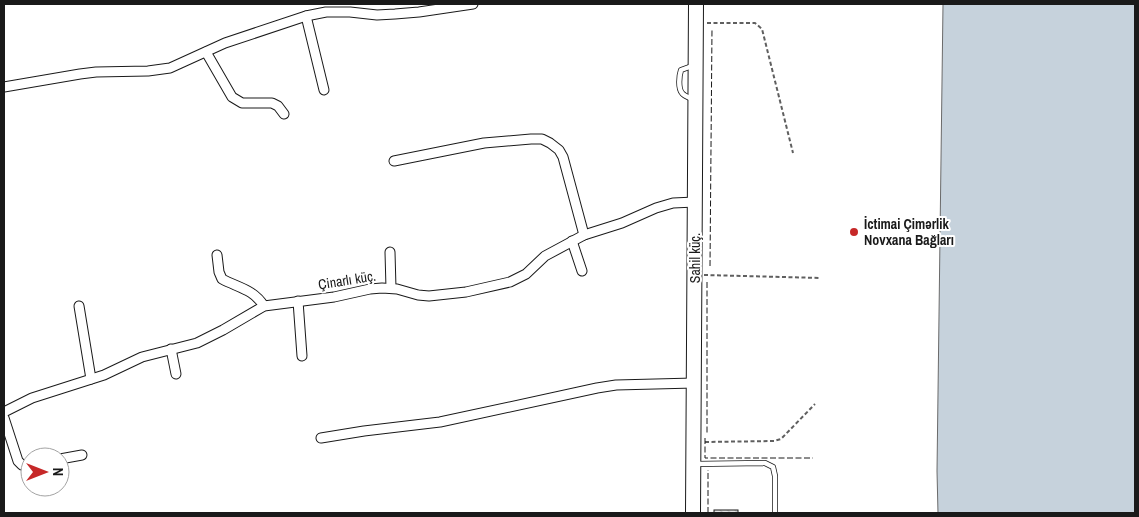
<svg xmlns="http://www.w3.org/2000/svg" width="1139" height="517" viewBox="0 0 1139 517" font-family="'Archivo Narrow',sans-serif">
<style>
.water{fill:#c6d2dc;stroke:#6a6a6a}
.building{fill:url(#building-back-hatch);stroke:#1a1a1a}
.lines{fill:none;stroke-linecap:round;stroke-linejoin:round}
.lane-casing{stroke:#1a1a1a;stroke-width:6}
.street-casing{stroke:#1a1a1a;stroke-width:11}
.primary-casing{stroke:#1a1a1a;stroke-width:16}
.path{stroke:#5f5f5f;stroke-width:2;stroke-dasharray:4 2.5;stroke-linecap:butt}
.lane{stroke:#fff;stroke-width:4.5}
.street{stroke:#fff;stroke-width:9}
.primary{stroke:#fff;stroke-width:14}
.fence{stroke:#1a1a1a;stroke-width:1;stroke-dasharray:6 2.5;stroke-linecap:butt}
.poi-dot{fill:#c62828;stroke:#fff;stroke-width:2}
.labels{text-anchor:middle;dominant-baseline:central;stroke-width:4;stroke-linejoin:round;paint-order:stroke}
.poi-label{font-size:14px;font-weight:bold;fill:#1a1a1a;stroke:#fff;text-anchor:start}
.street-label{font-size:14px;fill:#1a1a1a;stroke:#fff}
</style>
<defs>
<pattern id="building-back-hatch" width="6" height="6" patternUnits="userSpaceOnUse" patternTransform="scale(1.25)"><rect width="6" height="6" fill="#e6e6e6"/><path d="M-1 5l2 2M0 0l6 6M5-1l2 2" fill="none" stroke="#c5c5c5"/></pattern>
</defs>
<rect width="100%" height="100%" fill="#fff"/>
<!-- water -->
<polygon class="water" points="943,4 1135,4 1135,513 938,513 937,471"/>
<!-- building -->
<rect class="building" x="714" y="510" width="24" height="3"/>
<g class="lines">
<defs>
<g id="lane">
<path d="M692,66L681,70C679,76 678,88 682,93C684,96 690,98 694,100"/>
<polyline points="694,464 765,463 773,467 775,476 775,513"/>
</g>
<g id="street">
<polyline points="306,16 324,90"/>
<polyline points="206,52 232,97 242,103 272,103 278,106 284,114"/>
<polyline points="4,87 80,74 96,72 148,71 170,68 225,43 306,16 326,12 350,12 377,15 395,14 419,12 473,4"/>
<polyline points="394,161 484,143 531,139 542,139 550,143 559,150 563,157 584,235"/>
<polyline points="572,241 582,271"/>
<polyline points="390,252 391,288"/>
<path d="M217,255L219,272L222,279C239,288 253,289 264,306"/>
<polyline points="298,301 302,356"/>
<polyline points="79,306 91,379"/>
<polyline points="171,349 176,374"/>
<polyline points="4,412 32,398 104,375 142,357 197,343 223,330 264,306 334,297 370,289 382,288 397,289 418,295 429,296 466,292 510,282 526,274 545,256 584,235 622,223 656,208 673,203 695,202"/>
<polyline points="4,418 18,461 22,465 30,465"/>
<polyline points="321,438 364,431 440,422 597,388 616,385 694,383"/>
<polyline points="60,459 82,455"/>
</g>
<polyline id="primary" points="693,513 696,4"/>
</defs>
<!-- lane casing -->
<use href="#lane" class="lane-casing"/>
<!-- street casing -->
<use href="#street" class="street-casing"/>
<!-- primary casing -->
<use href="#primary" class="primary-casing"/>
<!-- path -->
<g class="path">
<polyline points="707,23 755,23 762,29 793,153"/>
<polyline points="704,275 820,278"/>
<polyline points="705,442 774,441 781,439 815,404"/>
</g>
<!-- lane -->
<use href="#lane" class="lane"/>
<!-- street -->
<use href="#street" class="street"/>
<!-- primary -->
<use href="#primary" class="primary"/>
<!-- fence -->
<g class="fence">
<polyline points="710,266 712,29"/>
<polyline points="707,282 707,435"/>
<polyline points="705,438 705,458 813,458"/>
<polyline points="708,513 708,470"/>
</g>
</g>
<!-- markers -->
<circle class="poi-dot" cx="854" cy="232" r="5"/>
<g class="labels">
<!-- poi labels -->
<g class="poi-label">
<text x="864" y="224">İctimai Çimərlik<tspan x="864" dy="16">Novxana Bağları</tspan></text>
</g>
<!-- street labels -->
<g class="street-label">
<text transform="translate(695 258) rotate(-90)">Sahil küç.</text>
<text transform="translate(347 280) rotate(-9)">Çinarlı küç.</text>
</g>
</g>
<!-- border -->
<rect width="1139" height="517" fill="none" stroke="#1a1a1a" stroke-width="10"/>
<!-- north arrow -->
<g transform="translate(45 472) rotate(90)"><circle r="24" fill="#ffffff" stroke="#a3a3a3"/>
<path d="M0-4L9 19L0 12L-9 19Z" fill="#c62828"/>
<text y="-8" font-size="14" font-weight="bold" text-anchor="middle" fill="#1a1a1a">N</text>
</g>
</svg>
